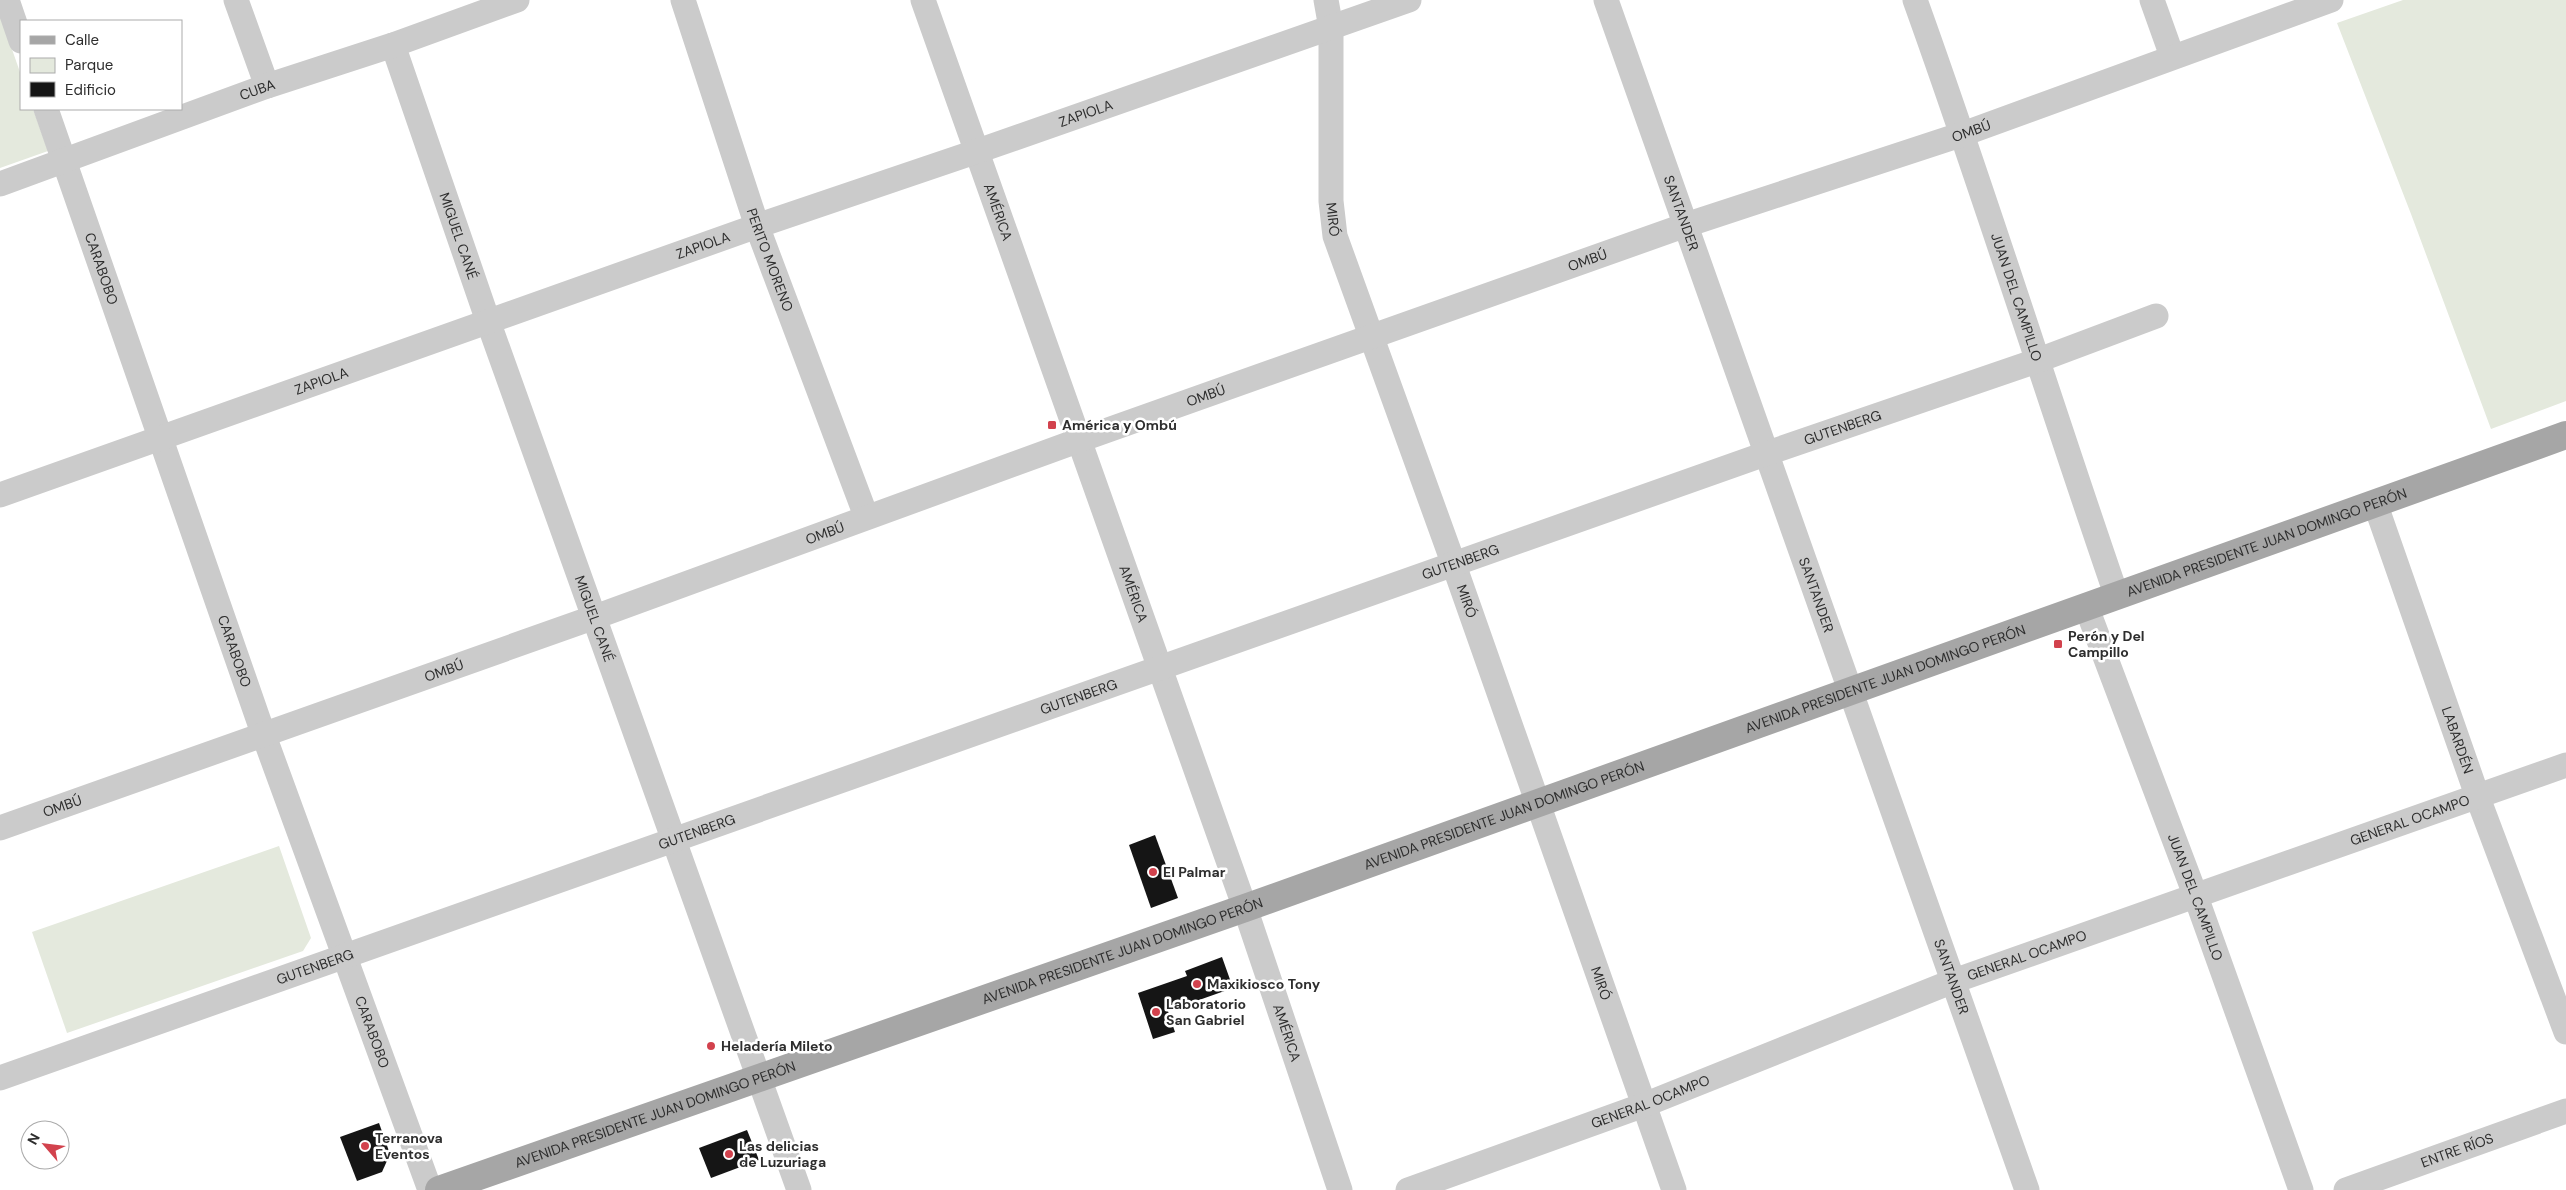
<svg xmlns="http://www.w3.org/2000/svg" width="2566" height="1190" viewBox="0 0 2566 1190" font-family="'DM Sans',sans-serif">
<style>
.green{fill:#e4e9dd}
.building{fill:#151515}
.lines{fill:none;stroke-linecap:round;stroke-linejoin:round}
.minor{stroke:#cbcbcb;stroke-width:25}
.major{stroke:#a6a6a6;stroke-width:28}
.poi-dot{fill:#d2424d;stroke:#fff;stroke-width:2}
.labels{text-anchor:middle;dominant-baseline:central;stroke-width:5;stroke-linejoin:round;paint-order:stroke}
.street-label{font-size:14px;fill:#2e2e2e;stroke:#fff}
.poi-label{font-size:14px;font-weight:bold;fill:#2e2e2e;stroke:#fff;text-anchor:start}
</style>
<rect width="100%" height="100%" fill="#fff"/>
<!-- green -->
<g class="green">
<polygon points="2403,0 2566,0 2566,401 2491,429 2411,214 2337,23"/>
<polygon points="0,15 21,75 21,109 33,109 48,151 0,168"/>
<polygon points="279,846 311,938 303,951 67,1033 32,932"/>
</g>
<!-- building -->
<g class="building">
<polygon points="1155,835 1178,898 1151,908 1129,845"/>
<polygon points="1222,957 1233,988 1168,1011 1175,1032 1153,1039 1138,993 1187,976 1185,971"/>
<polygon points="379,1123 390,1154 382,1172 357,1181 340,1137"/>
<polygon points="747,1130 759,1160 711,1178 699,1148"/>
</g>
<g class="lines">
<!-- minor -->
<g class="minor">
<polyline points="7,0 21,41"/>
<polyline points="236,0 267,86"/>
<path id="s1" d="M683,0L757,226L866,516"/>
<path id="s2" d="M923,0L1245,908L1340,1190"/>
<path id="s3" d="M1326,0L1331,28V201L1335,236L1454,565L1674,1190"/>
<path id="s4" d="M1606,0L2027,1190"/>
<path id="s5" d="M1915,0C1986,197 2048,397 2116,594"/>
<polyline points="2152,0 2172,56"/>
<path id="s6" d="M393,45L488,321L799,1190"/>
<path id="s7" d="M46,109L263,733L430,1190"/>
<path id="s8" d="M0,184L267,86L393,45L517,0"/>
<path id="s9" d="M0,495L757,226L975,152L1409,0"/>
<path id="s10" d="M2375,503L2478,798L2566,1032"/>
<path id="s11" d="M2086,606L2196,897L2301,1190"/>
<path id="s12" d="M0,828L595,617L1077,441L1686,225L1963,134L2331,0"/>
<path id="s13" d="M0,1078L1765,454L2036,361L2156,316"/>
<path id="s14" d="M1408,1190L1644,1105L1951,982L2566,765"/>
<path id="s15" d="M2346,1190L2566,1111"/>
</g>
<!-- major -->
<path class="major" id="s16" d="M439,1190L1245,908L2566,435"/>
</g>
<!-- markers -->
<g class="poi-dot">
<rect x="1047" y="420" width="10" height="10" rx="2.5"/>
<rect x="2053" y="639" width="10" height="10" rx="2.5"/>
<circle cx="1153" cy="872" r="5"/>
<circle cx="1197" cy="984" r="5"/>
<circle cx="1156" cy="1012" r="5"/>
<circle cx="711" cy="1046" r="5"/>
<circle cx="365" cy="1146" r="5"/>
<circle cx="729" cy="1154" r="5"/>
</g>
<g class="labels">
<!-- street labels -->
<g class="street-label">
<text stroke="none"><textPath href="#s8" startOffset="274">CUBA</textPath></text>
<text stroke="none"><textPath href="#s9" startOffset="1151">ZAPIOLA</textPath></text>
<text stroke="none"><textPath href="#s12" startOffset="2091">OMBÚ</textPath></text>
<text stroke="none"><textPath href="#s2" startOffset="225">AMÉRICA</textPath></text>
<text stroke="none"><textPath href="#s4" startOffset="226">SANTANDER</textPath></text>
<text stroke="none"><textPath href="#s3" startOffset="220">MIRÓ</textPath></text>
<text stroke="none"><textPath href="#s6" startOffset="202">MIGUEL CANÉ</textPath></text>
<text stroke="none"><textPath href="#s9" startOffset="746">ZAPIOLA</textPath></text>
<text stroke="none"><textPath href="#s1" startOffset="274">PERITO MORENO</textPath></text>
<text stroke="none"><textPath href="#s12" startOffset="1686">OMBÚ</textPath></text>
<text stroke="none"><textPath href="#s7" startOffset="169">CARABOBO</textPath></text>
<text stroke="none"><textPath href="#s5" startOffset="314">JUAN DEL CAMPILLO</textPath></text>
<text stroke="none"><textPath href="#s9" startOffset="341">ZAPIOLA</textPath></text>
<text stroke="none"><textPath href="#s12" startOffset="1281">OMBÚ</textPath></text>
<text stroke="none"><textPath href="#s13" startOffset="1954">GUTENBERG</textPath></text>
<text stroke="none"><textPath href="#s12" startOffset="876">OMBÚ</textPath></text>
<text stroke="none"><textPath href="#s16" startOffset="1939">AVENIDA PRESIDENTE JUAN DOMINGO PERÓN</textPath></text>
<text stroke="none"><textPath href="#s13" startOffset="1549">GUTENBERG</textPath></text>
<text stroke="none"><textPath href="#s2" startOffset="630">AMÉRICA</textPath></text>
<text stroke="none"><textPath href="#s4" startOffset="631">SANTANDER</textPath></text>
<text stroke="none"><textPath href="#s3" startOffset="625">MIRÓ</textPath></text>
<text stroke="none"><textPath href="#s6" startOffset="608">MIGUEL CANÉ</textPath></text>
<text stroke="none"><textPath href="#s7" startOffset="574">CARABOBO</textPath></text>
<text stroke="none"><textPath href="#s12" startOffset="471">OMBÚ</textPath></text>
<text stroke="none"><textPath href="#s16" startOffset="1534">AVENIDA PRESIDENTE JUAN DOMINGO PERÓN</textPath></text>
<text stroke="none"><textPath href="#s13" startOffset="1144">GUTENBERG</textPath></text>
<text stroke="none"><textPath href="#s10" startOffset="251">LABARDÉN</textPath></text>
<text stroke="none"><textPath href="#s12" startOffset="66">OMBÚ</textPath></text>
<text stroke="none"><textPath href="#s16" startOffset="1129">AVENIDA PRESIDENTE JUAN DOMINGO PERÓN</textPath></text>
<text stroke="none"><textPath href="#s14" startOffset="1068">GENERAL OCAMPO</textPath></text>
<text stroke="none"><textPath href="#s13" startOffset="739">GUTENBERG</textPath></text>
<text stroke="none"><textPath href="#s11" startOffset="311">JUAN DEL CAMPILLO</textPath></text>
<text stroke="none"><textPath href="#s16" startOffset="724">AVENIDA PRESIDENTE JUAN DOMINGO PERÓN</textPath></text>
<text stroke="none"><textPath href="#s14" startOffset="662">GENERAL OCAMPO</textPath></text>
<text stroke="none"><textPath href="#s13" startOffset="334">GUTENBERG</textPath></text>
<text stroke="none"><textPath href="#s4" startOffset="1036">SANTANDER</textPath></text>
<text stroke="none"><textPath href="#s3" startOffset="1030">MIRÓ</textPath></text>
<text stroke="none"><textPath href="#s7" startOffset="979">CARABOBO</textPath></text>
<text stroke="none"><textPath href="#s2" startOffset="1095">AMÉRICA</textPath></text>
<text stroke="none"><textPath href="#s14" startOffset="258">GENERAL OCAMPO</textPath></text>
<text stroke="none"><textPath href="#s16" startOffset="229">AVENIDA PRESIDENTE JUAN DOMINGO PERÓN</textPath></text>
<text stroke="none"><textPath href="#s15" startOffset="118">ENTRE RÍOS</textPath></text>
</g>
<!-- poi labels -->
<g class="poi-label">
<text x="1062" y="425">América y Ombú</text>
<text x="2068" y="636">Perón y Del<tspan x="2068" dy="16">Campillo</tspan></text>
<text x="1163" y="872">El Palmar</text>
<text x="1207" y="984">Maxikiosco Tony</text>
<text x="1166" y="1004">Laboratorio<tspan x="1166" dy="16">San Gabriel</tspan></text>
<text x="721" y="1046">Heladería Mileto</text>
<text x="375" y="1138">Terranova<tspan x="375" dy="16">Eventos</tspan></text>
<text x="739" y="1146">Las delicias<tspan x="739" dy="16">de Luzuriaga</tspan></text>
</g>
</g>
<!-- legend -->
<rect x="20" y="20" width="162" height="90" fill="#ffffff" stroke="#ababab"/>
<rect x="30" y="36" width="25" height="8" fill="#a6a6a6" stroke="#ababab"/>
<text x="65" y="45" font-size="15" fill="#2e2e2e">Calle</text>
<rect x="30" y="58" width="25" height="15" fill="#e4e9dd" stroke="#ababab"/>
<text x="65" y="70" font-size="15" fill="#2e2e2e">Parque</text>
<rect x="30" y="82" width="25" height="15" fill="#151515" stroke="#ababab"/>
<text x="65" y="95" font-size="15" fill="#2e2e2e">Edificio</text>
<!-- north arrow -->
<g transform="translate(45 1145) rotate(298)"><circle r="24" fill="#ffffff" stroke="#ababab"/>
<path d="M0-4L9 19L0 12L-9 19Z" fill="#d2424d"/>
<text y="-8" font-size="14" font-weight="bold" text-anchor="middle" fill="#2e2e2e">N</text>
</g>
</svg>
